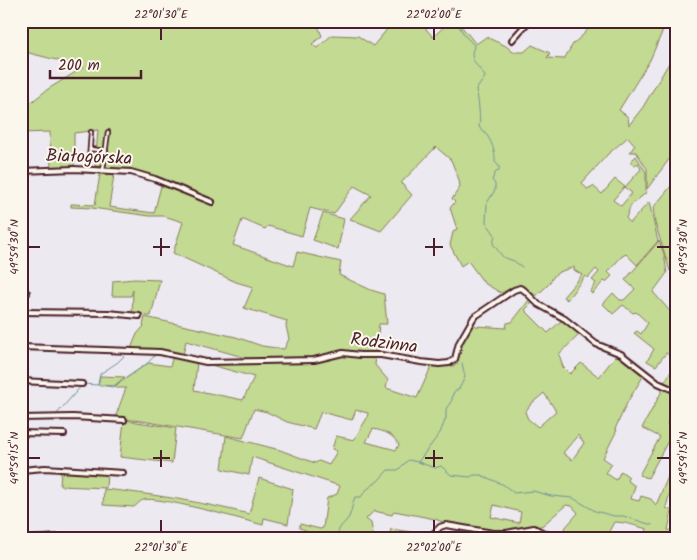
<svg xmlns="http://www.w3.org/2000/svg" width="697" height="560" viewBox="0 0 697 560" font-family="Kalam,sans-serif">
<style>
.green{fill:#c2da91;stroke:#867c5e;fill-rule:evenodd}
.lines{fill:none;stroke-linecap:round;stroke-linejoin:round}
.stream{stroke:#72929a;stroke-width:1}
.pedestrian-casing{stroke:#4a1f2b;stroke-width:6}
.minor-casing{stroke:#4a1f2b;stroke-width:8}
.pedestrian{stroke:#fbf7ec;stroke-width:2.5}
.minor{stroke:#fbf7ec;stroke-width:4}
.ticks{fill:none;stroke:#4a1f2b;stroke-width:2}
.labels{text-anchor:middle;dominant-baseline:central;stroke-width:4;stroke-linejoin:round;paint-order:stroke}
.street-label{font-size:18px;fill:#4a1f2b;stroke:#fbf7ec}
.neatline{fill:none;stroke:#4a1f2b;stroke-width:2}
.ticks-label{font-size:12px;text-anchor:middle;fill:#4a1f2b}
</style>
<rect width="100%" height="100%" fill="#ede9f0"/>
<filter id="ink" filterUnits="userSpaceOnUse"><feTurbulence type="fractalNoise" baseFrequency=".02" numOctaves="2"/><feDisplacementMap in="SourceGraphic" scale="10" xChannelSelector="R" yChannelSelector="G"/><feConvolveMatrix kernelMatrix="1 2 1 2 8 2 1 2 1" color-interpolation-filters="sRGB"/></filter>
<g filter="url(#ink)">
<!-- green -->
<g class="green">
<path d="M21,21H316L322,36L312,44L317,48L332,35L358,36L373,46L394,21H419L433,37L450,21H457L476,44L486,37L506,46L513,52H524L532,45L550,53L547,58L564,59L573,44L585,33L594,21H667L650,60L619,110L628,117L629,125L643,107L676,51V150L647,189V169L636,152H630L635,145L628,137L608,154L582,183L587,189L593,186L602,194L615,179L625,187L641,169L638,163L634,166L630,162L636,156L646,172V193L631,205L626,218L630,223L649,202L658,241L637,265L626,254L621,257L608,272L612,276L606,282L604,281L592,294L590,292L596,283L592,280L599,272L596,269L588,278L585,276L567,300L563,297L582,275L574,270V267L559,272L554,276L547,286L536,296L521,285L511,288L501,293L484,283L468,261L461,266L450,245L453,232L457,229L450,208L455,202L452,199L460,187L459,180L451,160L436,147L401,183L412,195L381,231L350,219L371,195L354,186L334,214L310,208L302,236L268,226L265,229L244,220H242L233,245L293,266L297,252L341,262L339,275L371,290L384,294L387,324H379L375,365L388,380L386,388L417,398L432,365L453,366L457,364L465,335L473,323L476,326L506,328L507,323L512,322L529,300L533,302L525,310L548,333L563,319L580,334L559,354L563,367L570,374L581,363L599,377L617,354L644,375L628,401L615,429L617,430L603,458L612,464L606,473L616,480L621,471L629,477L627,480L635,486L631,499L639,501L641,496L651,499L656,505L676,458V487H671L666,508L672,511L668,530L676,531V535H661L644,538L647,529C636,526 625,522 614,522L605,539H560L557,537L578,513L572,506L566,505L543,525L535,528L500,533L450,525L435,519L394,511L392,515L374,511L366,519L371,523L374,539H303L306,530L299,528L300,524L320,529L323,528L327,498L337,494L340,486L252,457L249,475L222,469L226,436L280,450L315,463L319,461L329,465L337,451L332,449L336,436L354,440L367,418L368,413L356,410L352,420L321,412L314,429L287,422L267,412L254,409L243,438L142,421L115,418L126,388H115V386L148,363L170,366L173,356L197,362L194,390L243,400L254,377L204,363L283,360L250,359L186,341L183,355L162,350L130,351L137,334L144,326L143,325L145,317L236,337L262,346L284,349L289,339L286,326L287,321L244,308L253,287L236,282L173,253L183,222L164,216H150L92,208L71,207V204L95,205L100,174L114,175L109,207L154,213L161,186L180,192V189C150,175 129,169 95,166L98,130L74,133V168H51L50,132L21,133V102L29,104L48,89L84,67L21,51ZM624,187L632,193L621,206L613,200ZM544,393L556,411L538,427L528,419L525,412L531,404ZM373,429C384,431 393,434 399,445L396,450L366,442ZM578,435L584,443L572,460L563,453ZM494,505L521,512L519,523L491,517Z"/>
<polygon points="676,180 676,264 670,271 655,223 653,208"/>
<polygon points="323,213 344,219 338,249 313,240"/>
<polygon points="659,241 664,254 667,273 653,292 676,318 676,360 666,353 656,366 647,361 654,349 634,333 637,331 641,334 648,323 636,312 633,313 623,305 613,314 603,304 613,293 620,300 624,300 635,289 625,280"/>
<polygon points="134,279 160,280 151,316 132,315 133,290 131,296 112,296 113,281"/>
<polygon points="676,364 676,390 663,384"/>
<polygon points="100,376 125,377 114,386 98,385"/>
<polygon points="663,389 676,394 676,406 667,424 675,428 648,478 639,475 660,437 642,428"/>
<polygon points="124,420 176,428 172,463 120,457"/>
<polygon points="61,470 107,473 106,488 60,486"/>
<path d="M259,478L293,489L288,524L264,518L263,525C244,520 156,495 143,500C140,501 137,505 134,507L103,505L104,489C153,494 201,502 249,514Z"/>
<polygon points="391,529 411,532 410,539 387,539 387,537 389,537"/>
</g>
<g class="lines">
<!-- stream -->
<g class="stream">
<path d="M456,21L465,36L474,45C474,48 472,51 472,54C472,63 482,70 485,77L476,90C478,95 481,122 479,127C481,130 483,131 485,133C491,139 496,153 495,162L499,166V170L495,173L492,180L495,184V190L487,203L486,222L495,235L493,244L503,257L514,261L522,267"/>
<polyline points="99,385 113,387 148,363 155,355"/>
<polyline points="55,416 83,384 98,385 100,374 118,362 127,353"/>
<polyline points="418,462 435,468 441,466 451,475 470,477 474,475 481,475 504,485 514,493 533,491 551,496 573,498 595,511 614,516 623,516 652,525"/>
<path d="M338,539C336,527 344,525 349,517C352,511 352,503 355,497H361L366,490L378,481L388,470H398L408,460L418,462L440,433L446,418V409L452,400L453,393L459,389L465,377L462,363"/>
</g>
<defs>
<g id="pedestrian">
<polyline points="90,149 106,151"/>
<polyline points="89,160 91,132"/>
<polyline points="103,170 108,132"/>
</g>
<g id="minor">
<polyline points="512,40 529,21"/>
<polyline points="21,171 74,169 131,172 155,179 212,202"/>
<polyline points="21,293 27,293"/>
<polyline points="21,312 108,313 139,316"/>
<polyline points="21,347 160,352 206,362 314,360 343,353 360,355 381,355 421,362 439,364 449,363 455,359 459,343 474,317 514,290 520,288 524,290 538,304 565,319 596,344 621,354 658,383 676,391"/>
<polyline points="21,381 82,384"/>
<polyline points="21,418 73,417 124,420"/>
<polyline points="21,433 64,434"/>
<polyline points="21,470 45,468 123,473"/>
<polyline points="29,539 60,537 103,539"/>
<polyline points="428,539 440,527 446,525 493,533 506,533 534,528 557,539"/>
</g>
</defs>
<!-- pedestrian casing -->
<use href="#pedestrian" class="pedestrian-casing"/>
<!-- minor casing -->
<use href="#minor" class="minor-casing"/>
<!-- pedestrian -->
<use href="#pedestrian" class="pedestrian"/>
<!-- minor -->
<use href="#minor" class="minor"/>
</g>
</g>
<!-- ticks -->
<path class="ticks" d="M161,28V40M434,28V40M161,238V256M434,238V256M28,247H40M153,247H170M425,247H443M657,247H670M161,450V467M434,450V467M28,458H40M153,458H170M425,458H443M657,458H670M161,520V532M434,520V532"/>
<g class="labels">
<!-- street labels -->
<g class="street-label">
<text transform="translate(89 158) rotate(2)">Białogórska</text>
<text transform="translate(384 344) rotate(7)">Rodzinna</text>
</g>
</g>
<!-- margin -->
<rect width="697" height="560" fill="none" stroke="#fbf7ec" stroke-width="55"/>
<!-- scale -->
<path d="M50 70v8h91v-8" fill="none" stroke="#4a1f2b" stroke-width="2.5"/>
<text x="58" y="70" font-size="15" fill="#4a1f2b" stroke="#fbf7ec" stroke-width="4" paint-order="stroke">200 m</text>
<rect x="28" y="28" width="642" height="504" class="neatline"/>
<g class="ticks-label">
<text x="161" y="18">22°01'30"E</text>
<text x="434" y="18">22°02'00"E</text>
<text transform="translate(14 247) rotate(-90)" y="4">49°59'30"N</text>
<text transform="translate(683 247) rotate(-90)" y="4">49°59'30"N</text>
<text transform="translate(14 458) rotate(-90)" y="4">49°59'15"N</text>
<text transform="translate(683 458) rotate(-90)" y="4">49°59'15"N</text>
<text x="161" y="551">22°01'30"E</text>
<text x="434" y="551">22°02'00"E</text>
</g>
</svg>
